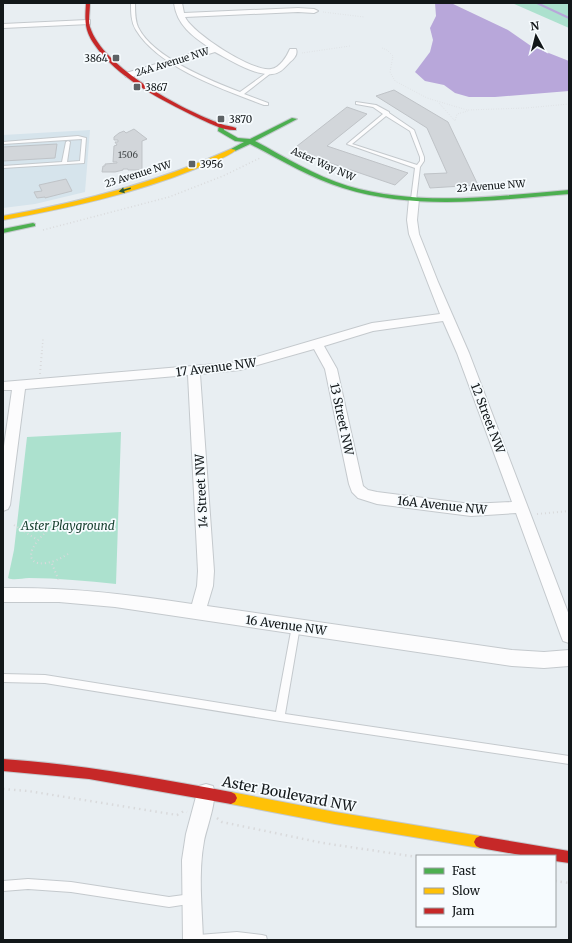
<svg xmlns="http://www.w3.org/2000/svg" width="572" height="943" viewBox="0 0 572 943" font-family="Merriweather,serif">
<style>
.built{fill:#d6e4ec}
.green{fill:#ace1ce}
.water{fill:#b8a7da}
.lines{fill:none;stroke-linecap:round;stroke-linejoin:round}
.stream{stroke:#b8a7da;stroke-width:2}
.building{fill:#d2d6da;stroke:#bfc3c7}
.lane-casing{stroke:#c4c9cd;stroke-width:2}
.street-casing{stroke:#c4c9cd;stroke-width:2}
.fast-casing{stroke:#c4c9cd;stroke-width:2}
.slow-casing{stroke:#c4c9cd;stroke-width:2}
.jam-casing{stroke:#c4c9cd;stroke-width:2}
.path-far3{stroke:#d9dadc;stroke-width:1;stroke-dasharray:0.5 2;stroke-linecap:butt}
.path-far2{stroke:#d9dadc;stroke-width:1.5;stroke-dasharray:1 2.5;stroke-linecap:butt}
.path-far1{stroke:#d9dadc;stroke-width:2;stroke-dasharray:1 3;stroke-linecap:butt}
.path{stroke:#d9dadc;stroke-width:2.5;stroke-dasharray:1.5 4;stroke-linecap:butt}
.lane{fill:#fcfcfd;fill-rule:evenodd}
.street{fill:#fcfcfd;fill-rule:evenodd}
.fast{fill:#4caf50;fill-rule:evenodd}
.slow{fill:#ffc107;fill-rule:evenodd}
.jam{fill:#c62828;fill-rule:evenodd}
.oneway{fill:#2c5b32}
.poi-dot{fill:#5d6265;stroke:#f6fbfe;stroke-width:1.5}
.labels{text-anchor:middle;dominant-baseline:central;stroke-width:3.5;stroke-linejoin:round;paint-order:stroke}
.far-number-label{font-size:9px;fill:#43484a}
.far-poi-label{font-size:10px;fill:#121719;stroke:#f6fbfe;text-anchor:start}
.far-street-label{font-size:10px;fill:#121719;stroke:#f6fbfe}
.street-label{font-size:12px;fill:#121719;stroke:#f6fbfe}
.park-label{font-size:12px;font-style:italic;fill:#1a4332;stroke:#f6fbfe}
.near-street-label{font-size:14px;fill:#121719;stroke:#f6fbfe}
</style>
<rect width="100%" height="100%" fill="#e8eef2"/>
<!-- built -->
<polygon class="built" points="90,130 85,192 35,204 3,208 3,135"/>
<!-- green -->
<g class="green">
<polygon points="512,3 569,3 569,28"/>
<path d="M121,432L116,584C87,581 58,578 29,578C22,578 14,581 8,578L14,550L27,437Z"/>
</g>
<!-- water -->
<polygon class="water" points="435,3 451,3 508,30 531,46 569,61 569,91 495,97 469,97 455,93 444,85 425,81 415,72 430,52 433,40 430,28 436,16"/>
<g class="lines">
<!-- stream -->
<polyline class="stream" points="537,3 569,18"/>
</g>
<!-- building -->
<g class="building">
<polygon points="394,90 448,122 478,185 430,188 424,174 447,173 427,128 376,96"/>
<polygon points="347,107 367,114 327,146 408,173 395,185 292,150"/>
<polygon points="134,129 147,139 142,141 142,170 128,170 128,169 123,169 123,170 115,172 102,172 103,166 105,166 105,164 117,163 117,162 113,162 114,146 117,145 115,142 118,142 118,140 114,140 114,137 119,133 124,131 126,133"/>
<polygon points="57,144 55,158 3,161 3,147"/>
<polygon points="66,179 72,191 45,198 45,197 37,198 34,192 42,191 39,185"/>
</g>
<g class="lines">
<defs>
<g id="lane">
<path d="M131,3H135C135,11 135,20 138,27C152,57 211,81 240,92L269,71H271V73L244,94L268,103V105H264C225,90 159,68 136,30C131,22 131,12 131,3Z"/>
<path d="M356,102L376,105L389,112V113L414,130L424,157V161L420,167L416,200L411,199L415,168L347,144L383,114L373,107L356,104ZM386,116L410,131L420,157V161L417,165L352,144Z"/>
<polygon points="78,136 86,138 84,163 3,168 3,166 62,162 66,142 68,141 70,142 67,162 80,161 82,139 3,144 3,142"/>
<polygon points="296,622 299,623 300,626 285,714 569,756 569,764 280,721 45,683 3,682 3,674 45,675 276,712 292,626 293,623"/>
<polygon points="28,879 71,882 169,897 191,894 195,895 196,899 195,903 169,907 71,892 28,889 3,891 3,881"/>
<polygon points="237,932 262,935 266,936 267,940 193,940 194,936 198,935"/>
</g>
<g id="street">
<path d="M174,3H182L184,13L298,8L314,9L318,11L314,13L298,12L185,17C192,33 254,73 271,69C280,68 287,56 290,49H296C298,54 294,59 290,62C285,67 280,74 272,74C255,76 230,60 215,52L132,77H126L125,75L126,73L210,48C192,36 177,25 174,3Z"/>
<polygon points="87,20 90,20 90,24 3,28 3,24"/>
<path d="M414,196L419,199L417,220L419,234L438,282L469,353L569,615V643L563,641L561,636L516,513L471,516L377,504L358,498L352,492L349,484L325,369L314,349L240,370L200,374L214,571L213,586L207,606L512,650L544,652L569,650V666L544,668L512,666L115,607L59,602H3V588C67,587 129,594 192,604L197,586L198,571L188,375L25,389L10,505L8,509L3,511V453L12,390H3V382L240,362L372,323L440,314L409,234L407,220L409,199ZM443,321L457,353L512,502L471,504L377,492L368,490L363,486L337,369L324,346L373,331Z"/>
<path d="M206,784L213,786C218,799 207,826 204,841C198,873 202,907 203,940H183L182,860L186,834L197,793L199,786Z"/>
</g>
<g id="fast">
<path d="M292,118L297,119L255,141C285,157 315,176 348,186C420,207 496,196 569,190V194C494,200 416,211 343,188C310,178 281,160 250,144L235,151H231V149L244,142L235,141L218,131L219,125H223L224,130L238,138L250,139Z"/>
<polygon points="33,223 35,224 35,226 3,233 3,229"/>
</g>
<g id="slow">
<path d="M231,149L236,150C226,158 207,164 195,169C133,194 68,208 3,220V216C82,202 158,182 231,149Z"/>
<polygon points="231,792 335,812 480,836 484,838 486,842 484,846 480,848 335,824 231,804 227,802 225,798 227,794"/>
</g>
<g id="jam">
<path d="M86,3H90C90,11 88,20 90,27C103,68 183,110 221,124C226,126 231,126 236,128V130C223,131 207,122 196,117C161,100 116,77 94,44C84,29 85,20 86,3Z"/>
<path d="M3,759C80,764 155,778 231,792L235,794L237,798L235,802L231,804L89,779L3,771Z"/>
<polygon points="480,836 569,851 569,863 555,861 555,856 526,856 480,848 476,846 474,842 476,838"/>
</g>
</defs>
<!-- lane casing -->
<use href="#lane" class="lane-casing"/>
<!-- street casing -->
<use href="#street" class="street-casing"/>
<!-- fast casing -->
<use href="#fast" class="fast-casing"/>
<!-- slow casing -->
<use href="#slow" class="slow-casing"/>
<!-- jam casing -->
<use href="#jam" class="jam-casing"/>
<!-- path-far3 -->
<g class="path-far3">
<polyline points="323,12 364,17"/>
<polyline points="382,48 387,50 393,56 390,72 395,81 427,98 467,110 526,108 569,104"/>
<polyline points="302,53 350,46"/>
<polyline points="439,103 455,121 457,114 468,111"/>
</g>
<!-- path-far2 -->
<g class="path-far2">
<polyline points="43,230 169,197 223,176 260,158"/>
<polyline points="42,351 43,339"/>
</g>
<!-- path-far1 -->
<g class="path-far1">
<polyline points="40,374 42,350"/>
<polyline points="537,514 569,511"/>
<polyline points="14,525 36,539"/>
<path d="M47,531C15,560 36,574 68,554"/>
<polyline points="52,564 59,581"/>
</g>
<!-- path -->
<g class="path">
<polyline points="3,789 28,791 177,815 184,811 187,812"/>
<polyline points="217,818 222,822 323,843 417,857"/>
<polyline points="555,881 569,883"/>
</g>
<!-- lane -->
<use href="#lane" class="lane"/>
<!-- street -->
<use href="#street" class="street"/>
<!-- fast -->
<use href="#fast" class="fast"/>
<!-- slow -->
<use href="#slow" class="slow"/>
<!-- jam -->
<use href="#jam" class="jam"/>
</g>
<!-- one-way arrows -->
<defs><path id="oneway-solid" d="M-6-.8H1V-3.2L6.5 0L1 3.2V.8H-6Z"/></defs>
<use class="oneway" href="#oneway-solid" transform="translate(125 190) rotate(164)"/>
<!-- markers -->
<g class="poi-dot">
<rect x="112" y="54" width="8" height="8" rx="2"/>
<rect x="133" y="83" width="8" height="8" rx="2"/>
<rect x="217" y="115" width="8" height="8" rx="2"/>
<rect x="188" y="160" width="8" height="8" rx="2"/>
</g>
<g class="labels">
<!-- far-number labels -->
<g class="far-number-label">
<text x="128" y="154">1506</text>
</g>
<!-- far-poi labels -->
<g class="far-poi-label">
<text x="108" y="58" text-anchor="end">3864</text>
<text x="145" y="87">3867</text>
<text x="229" y="119">3870</text>
<text x="200" y="164">3956</text>
</g>
<!-- far-street labels -->
<g class="far-street-label">
<text transform="translate(172 62) rotate(-17)">24A Avenue NW</text>
<text transform="translate(323 164) rotate(24)">Aster Way NW</text>
<text transform="translate(138 174) rotate(-17)">23 Avenue NW</text>
<text transform="translate(491 186) rotate(-4)">23 Avenue NW</text>
</g>
<!-- street labels -->
<g class="street-label">
<text transform="translate(216 367) rotate(-7)">17 Avenue NW</text>
<text transform="translate(488 418) rotate(69)">12 Street NW</text>
<text transform="translate(342 419) rotate(78)">13 Street NW</text>
<text transform="translate(201 491) rotate(-93)">14 Street NW</text>
<text transform="translate(442 505) rotate(6)">16A Avenue NW</text>
<text transform="translate(286 625) rotate(8)">16 Avenue NW</text>
</g>
<!-- park labels -->
<g class="park-label">
<text x="68" y="525">Aster Playground</text>
</g>
<!-- near-street labels -->
<g class="near-street-label">
<text transform="translate(289 794) rotate(11)">Aster Boulevard NW</text>
</g>
</g>
<!-- border -->
<rect width="572" height="943" fill="none" stroke="#121719" stroke-width="8"/>
<!-- legend -->
<rect x="416" y="855" width="140" height="72" fill="#f6fbfe" stroke="#9ba0a2"/>
<rect x="424" y="868" width="20" height="6" fill="#4caf50" stroke="#9ba0a2"/>
<text x="452" y="875" font-size="12" fill="#121719">Fast</text>
<rect x="424" y="888" width="20" height="6" fill="#ffc107" stroke="#9ba0a2"/>
<text x="452" y="895" font-size="12" fill="#121719">Slow</text>
<rect x="424" y="908" width="20" height="6" fill="#c62828" stroke="#9ba0a2"/>
<text x="452" y="915" font-size="12" fill="#121719">Jam</text>
<!-- north arrow -->
<g transform="translate(536 36) rotate(353)" stroke="#f6fbfe" stroke-width="3" paint-order="stroke">
<path d="M0-3L7 15L0 10L-7 15Z" fill="#121719"/>
<text y="-6" font-size="11" font-weight="bold" text-anchor="middle" fill="#121719">N</text>
</g>
</svg>
